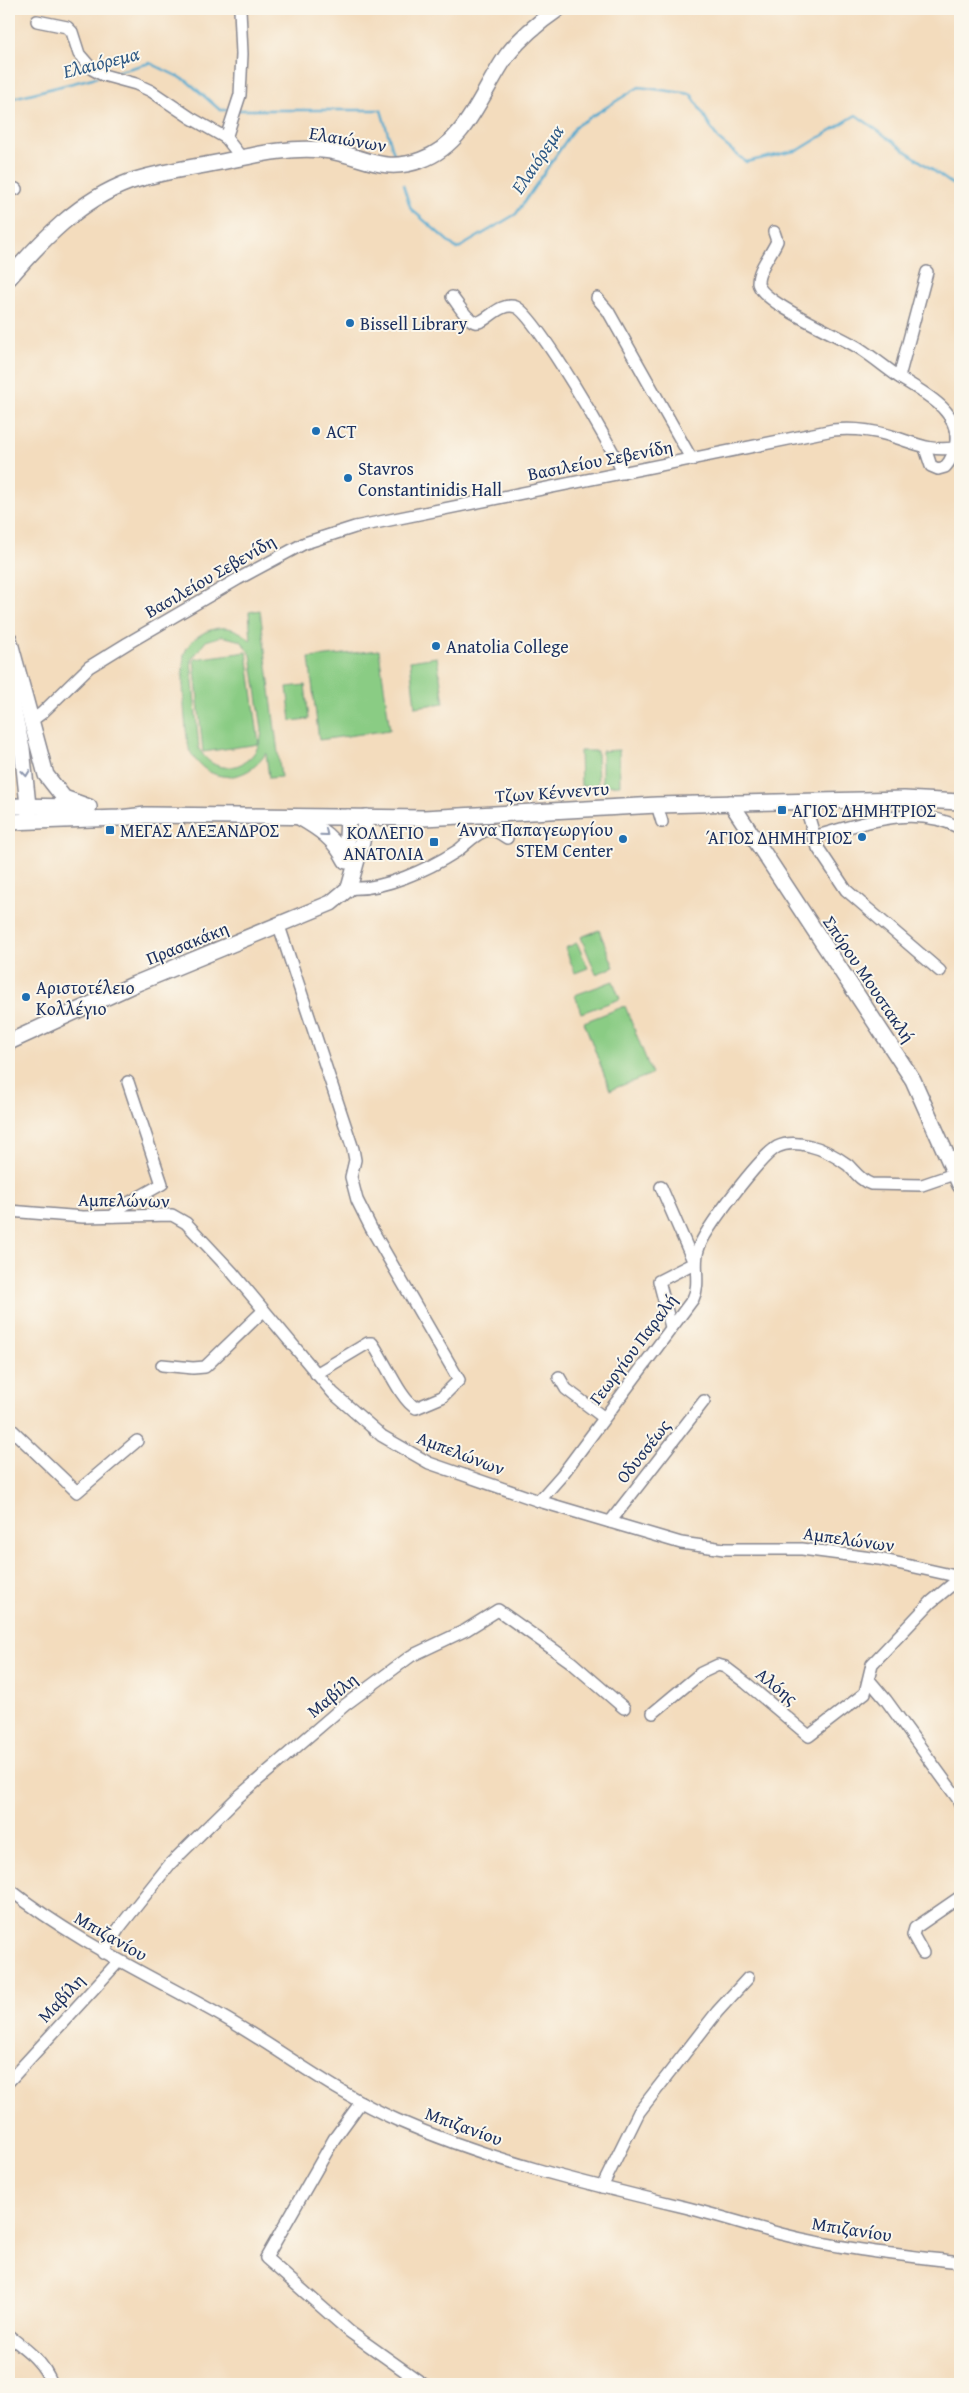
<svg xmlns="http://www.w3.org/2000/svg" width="969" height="2393" viewBox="0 0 969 2393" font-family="'Gentium Book Plus',serif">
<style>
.green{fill:#8acc84;stroke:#527e71;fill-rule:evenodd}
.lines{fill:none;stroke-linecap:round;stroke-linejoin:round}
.stream{stroke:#52a8ce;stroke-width:2.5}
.street-casing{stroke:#87868e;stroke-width:14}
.secondary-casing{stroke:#87868e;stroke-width:18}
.street{stroke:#fff;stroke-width:11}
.secondary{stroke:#fff;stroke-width:15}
.oneway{stroke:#8d97ae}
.poi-dot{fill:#1f6fb2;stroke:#fbf7ec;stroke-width:2}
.labels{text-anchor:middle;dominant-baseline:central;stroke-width:4;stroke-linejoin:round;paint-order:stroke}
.street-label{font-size:18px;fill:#1b2f5e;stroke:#fbf7ec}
.poi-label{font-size:18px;fill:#1b2f5e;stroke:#fbf7ec;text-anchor:start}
.water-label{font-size:19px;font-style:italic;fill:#2e5985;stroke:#fbf7ec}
</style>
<rect width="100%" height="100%" fill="#fbf7ec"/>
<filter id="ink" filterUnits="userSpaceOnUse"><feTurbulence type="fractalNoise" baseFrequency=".02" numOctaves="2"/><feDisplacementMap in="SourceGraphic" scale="10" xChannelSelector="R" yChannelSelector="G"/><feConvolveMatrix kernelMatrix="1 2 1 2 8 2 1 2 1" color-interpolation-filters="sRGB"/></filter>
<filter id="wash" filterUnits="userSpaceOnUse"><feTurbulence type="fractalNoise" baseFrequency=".0096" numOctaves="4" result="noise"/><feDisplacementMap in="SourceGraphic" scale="20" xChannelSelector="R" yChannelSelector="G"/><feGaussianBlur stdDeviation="1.12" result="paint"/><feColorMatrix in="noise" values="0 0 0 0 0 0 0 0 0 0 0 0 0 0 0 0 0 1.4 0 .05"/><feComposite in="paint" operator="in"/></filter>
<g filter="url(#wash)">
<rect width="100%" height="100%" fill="#f3dcbd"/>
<!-- green -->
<g class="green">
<path d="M260,610L281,777L269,778L266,753C247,784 207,785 190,751C185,741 180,662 185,652C190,640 202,632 214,629C228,625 242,631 251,641L249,612ZM222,636L241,641L251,655L262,729C261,768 215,782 199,748L191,660L206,641Z"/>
<polygon points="379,650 390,730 319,740 309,658"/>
<polygon points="247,652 259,744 203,752 194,659"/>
<polygon points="437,657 444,703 415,707 410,661"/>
<polygon points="305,685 309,719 291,721 287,687"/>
<polygon points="619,750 620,785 602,786 602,751"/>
<polygon points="580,751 597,751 598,786 581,786"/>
<polygon points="599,930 614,967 596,974 581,937"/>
<polygon points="577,943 588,968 575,973 565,948"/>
<polygon points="613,981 620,999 581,1013 575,995"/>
<polygon points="625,1006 652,1074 610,1090 584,1022"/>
</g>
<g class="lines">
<!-- stream -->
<g class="stream">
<polyline points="112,73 150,63 187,81 220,110 233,110"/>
<polyline points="9,99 97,77"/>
<polyline points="238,110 381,110 394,154"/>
<polyline points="403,185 411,209 457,249 516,214 576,126 639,87 691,94 718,139 746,162 799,150 856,115 952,184 960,184"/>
</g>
</g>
</g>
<g filter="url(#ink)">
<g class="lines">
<defs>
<g id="street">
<polyline points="37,21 67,27 72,32 79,54 92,69 103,75 136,84 151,91 191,118 226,138 241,157"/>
<polyline points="226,138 240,95 242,54 240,9"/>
<polyline points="9,191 16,189"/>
<path d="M774,232L777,241C772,253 758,269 758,282C758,302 841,336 859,348C873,357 886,368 899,377"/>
<path d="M452,297C458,304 466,319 475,322C485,325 499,301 516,307C535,314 614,450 623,473"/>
<polyline points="597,298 608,311 692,460"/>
<path d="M925,448L931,466L938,469L945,467C951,461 955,450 956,442C959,409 923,393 899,377L927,272"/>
<path d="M31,721L42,713L89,667L128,643L238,579L305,543L355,527L833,430C852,428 870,430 888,435C915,443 931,453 960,447"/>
<polyline points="804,801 818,848 846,890 940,971"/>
<polyline points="657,805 662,822"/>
<path d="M813,837C861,824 913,803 960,828"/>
<path d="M349,888C382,891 429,869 457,851C467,844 477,831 489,830C496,830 501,834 507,838"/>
<path d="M279,926L353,1149L355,1160L351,1177L357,1200L371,1228L459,1380L442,1397L416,1408C401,1401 384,1359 372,1343H368L316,1374"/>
<polyline points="661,1187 694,1263 659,1281 671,1327"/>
<polyline points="9,1211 83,1217 172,1215 186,1223 232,1272 333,1393 382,1436 429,1463 539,1501 681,1543 724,1549 802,1549 879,1559 960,1577"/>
<polyline points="113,1216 123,1206 162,1184 128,1082"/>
<polyline points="162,1365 193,1368 205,1367 263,1311"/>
<polyline points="559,1377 566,1389 603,1417"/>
<polyline points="9,1427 77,1492 137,1441"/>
<path d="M539,1501L562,1475L693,1299C701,1283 693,1266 698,1250C703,1231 760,1157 777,1147C787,1142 799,1143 810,1146C824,1149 837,1157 848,1165C855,1172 861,1181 871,1184L922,1185L954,1174"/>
<polyline points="610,1522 704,1401"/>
<polyline points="870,1681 886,1700 958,1799 960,1805"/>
<polyline points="653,1713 701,1673 718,1665 725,1667 746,1683 809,1736 865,1693 872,1664 931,1602 960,1578"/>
<path d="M9,1889C73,1940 147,1974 218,2014C279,2048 333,2092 397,2120C488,2160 584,2183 680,2206C714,2214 747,2225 781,2234C839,2249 900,2255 960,2262"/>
<polyline points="103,1953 119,1928 170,1864 237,1798 345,1705 411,1656 466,1630 498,1610 571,1662 624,1708"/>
<polyline points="923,1953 913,1935 915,1928 960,1897"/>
<polyline points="9,2081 119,1961"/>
<polyline points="361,2102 334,2139 266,2258 350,2332 423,2384"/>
<polyline points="602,2187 639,2112 717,2012 748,1978"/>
<path d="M9,2336C27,2350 43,2361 52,2384"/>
</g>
<g id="secondary">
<path d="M9,278C42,240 80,200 129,182C159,172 190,168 221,162C256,155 286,147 322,150C360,153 380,175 421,160C467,144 482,90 508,54C522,36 539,22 558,9"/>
<polyline points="9,639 46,775 64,798 89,807"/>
<polyline points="9,691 22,748 29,815"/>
<polyline points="731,803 913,1080 960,1185"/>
<polyline points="9,806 77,807"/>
<path d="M299,817C320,829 335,839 346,861"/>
<polyline points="9,822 119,818 146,815 424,818 657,805 904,799 960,802"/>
<polyline points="346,858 348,817"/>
<polyline points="9,1042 135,984 331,903 349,888 362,842 366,817"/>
</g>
</defs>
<!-- street casing -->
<use href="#street" class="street-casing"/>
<!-- secondary casing -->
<use href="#secondary" class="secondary-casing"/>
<!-- street -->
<use href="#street" class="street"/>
<!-- secondary -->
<use href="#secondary" class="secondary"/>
</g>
<!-- one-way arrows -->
<defs><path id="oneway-chevron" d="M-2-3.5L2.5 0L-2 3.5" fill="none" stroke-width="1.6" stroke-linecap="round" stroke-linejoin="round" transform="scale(1.25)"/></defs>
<g class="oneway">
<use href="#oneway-chevron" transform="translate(26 773) rotate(84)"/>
<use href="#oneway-chevron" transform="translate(325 833) rotate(39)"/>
</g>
</g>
<!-- markers -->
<g class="poi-dot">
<circle cx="350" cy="323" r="5"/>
<circle cx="316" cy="431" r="5"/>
<circle cx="348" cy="478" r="5"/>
<circle cx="436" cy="646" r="5"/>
<rect x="777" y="805" width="10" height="10" rx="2.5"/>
<rect x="105" y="825" width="10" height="10" rx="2.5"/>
<circle cx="862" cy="837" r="5"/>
<circle cx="623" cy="839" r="5"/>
<rect x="429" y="837" width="10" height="10" rx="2.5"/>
<circle cx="26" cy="997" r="5"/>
</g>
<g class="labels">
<!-- street labels -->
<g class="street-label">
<text transform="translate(348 139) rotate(10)">Ελαιώνων</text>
<text transform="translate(600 460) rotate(-11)">Βασιλείου Σεβενίδη</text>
<text transform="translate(210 576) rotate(-30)">Βασιλείου Σεβενίδη</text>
<text transform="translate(552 792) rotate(-4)">Τζων Κέννεντυ</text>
<text transform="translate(187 943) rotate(-22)">Πρασακάκη</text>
<text transform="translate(869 979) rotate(56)">Σπύρου Μουστακλή</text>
<text transform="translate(124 1200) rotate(1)">Αμπελώνων</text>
<text transform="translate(633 1349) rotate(-53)">Γεωργίου Παραλή</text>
<text transform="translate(643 1451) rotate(-52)">Οδυσσέως</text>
<text transform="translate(461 1453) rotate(21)">Αμπελώνων</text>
<text transform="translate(849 1539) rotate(8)">Αμπελώνων</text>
<text transform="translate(777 1686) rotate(39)">Αλόης</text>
<text transform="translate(332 1695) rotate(-39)">Μαβίλη</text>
<text transform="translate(111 1936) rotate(30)">Μπιζανίου</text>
<text transform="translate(61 1998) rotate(-47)">Μαβίλη</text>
<text transform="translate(464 2126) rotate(20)">Μπιζανίου</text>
<text transform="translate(852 2229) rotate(9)">Μπιζανίου</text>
</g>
<!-- poi labels -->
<g class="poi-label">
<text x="360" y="323">Bissell Library</text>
<text x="326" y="431">ACT</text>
<text x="358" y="468">Stavros<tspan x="358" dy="21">Constantinidis Hall</tspan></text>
<text x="446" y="646">Anatolia College</text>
<text x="792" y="810">ΑΓΙΟΣ ΔΗΜΗΤΡΙΟΣ</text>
<text x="613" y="829" text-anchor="end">Άννα Παπαγεωργίου<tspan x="613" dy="21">STEM Center</tspan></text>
<text x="120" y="830">ΜΕΓΑΣ ΑΛΕΞΑΝΔΡΟΣ</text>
<text x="424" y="832" text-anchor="end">ΚΟΛΛΕΓΙΟ<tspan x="424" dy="21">ΑΝΑΤΟΛΙΑ</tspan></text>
<text x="852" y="837" text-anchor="end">ΆΓΙΟΣ ΔΗΜΗΤΡΙΟΣ</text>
<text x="36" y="987">Αριστοτέλειο<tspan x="36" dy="21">Κολλέγιο</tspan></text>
</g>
<!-- water labels -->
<g class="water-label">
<text transform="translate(101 62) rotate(-14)">Ελαιόρεμα</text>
<text transform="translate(537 159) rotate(-56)">Ελαιόρεμα</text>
</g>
</g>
<!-- margin -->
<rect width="969" height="2393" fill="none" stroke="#fbf7ec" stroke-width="30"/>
</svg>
